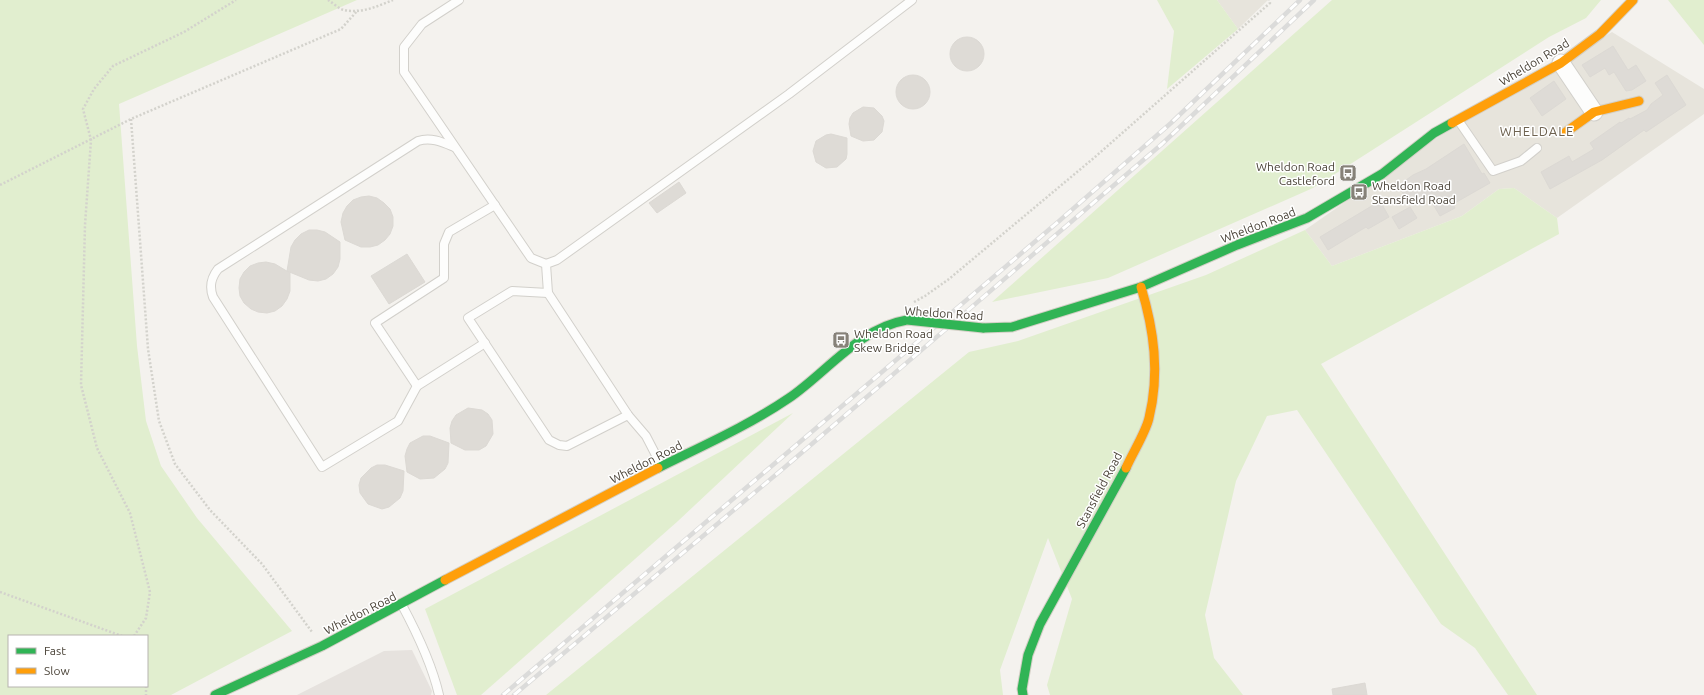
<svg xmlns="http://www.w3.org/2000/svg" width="1704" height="695" viewBox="0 0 1704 695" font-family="Ubuntu,sans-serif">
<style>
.residential{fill:#e7e4dc}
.industrial{fill:#e6e2de}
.green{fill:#e1eecf;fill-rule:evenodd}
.building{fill:#dedbd6;stroke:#dcd9d4}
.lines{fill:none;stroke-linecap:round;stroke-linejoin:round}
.lane-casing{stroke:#d2d0cb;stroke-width:10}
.street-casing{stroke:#d2d0cb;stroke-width:19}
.fast-casing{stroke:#d3cfc5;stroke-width:11}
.slow-casing{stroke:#d3cfc5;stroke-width:11}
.path{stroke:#d3d2cc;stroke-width:2.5;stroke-dasharray:2 2;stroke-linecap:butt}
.lane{stroke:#fdfdfc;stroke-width:8}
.street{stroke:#fdfdfc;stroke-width:17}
.fast{stroke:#30b455;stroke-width:9}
.slow{stroke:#ff9f0a;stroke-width:9}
.rail-casing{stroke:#dbdbda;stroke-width:4.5}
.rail{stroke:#fff;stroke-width:3;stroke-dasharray:9;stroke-linecap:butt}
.fast-bridge-casing{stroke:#d3cfc5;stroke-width:11;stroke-linecap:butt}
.fast-bridge{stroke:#30b455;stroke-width:9}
.labels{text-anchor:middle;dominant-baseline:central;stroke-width:3;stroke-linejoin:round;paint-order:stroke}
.street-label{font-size:12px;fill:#4b4439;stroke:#fff}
.poi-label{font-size:12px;fill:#4b4439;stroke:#fff;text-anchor:start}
.neighbourhood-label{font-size:13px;letter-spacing:1px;fill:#6e6250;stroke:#fff}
</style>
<rect width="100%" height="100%" fill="#f4f2ee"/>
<!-- residential -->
<g class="residential">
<polygon points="1217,0 1268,0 1238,29"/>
<polygon points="1612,32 1704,89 1704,114 1557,218 1514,188 1499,189 1462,216 1332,266 1305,230 1444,133"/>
</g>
<!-- industrial -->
<polygon class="industrial" points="412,650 432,691 431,695 297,695 384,651"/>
<!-- green -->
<g class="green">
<path d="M0,0H357L119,104L137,346L146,421L161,466L197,518L292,631L171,695H0ZM9,636H147V686H9Z"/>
<polygon points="1157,0 1217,0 1238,29 1167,89 1174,31"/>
<polygon points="1332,0 1601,0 1586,18 1549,37 1313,188 1108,278 992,302"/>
<polygon points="1668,0 1704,0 1704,45"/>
<polygon points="1514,188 1557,218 1559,234 1321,364 1537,695 1508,695 1475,648 1441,624 1297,410 1267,416 1236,481 1205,615 1214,658 1243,695 1050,695 1047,685 1072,599 1048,538 1000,670 1003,695 546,695 969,352 1018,341 1206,275 1305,230 1332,266 1462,216 1499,189"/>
<polygon points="793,413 678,521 481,695 457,695 425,609"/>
</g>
<!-- building -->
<g class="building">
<circle cx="967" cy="54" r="17"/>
<polygon points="1613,46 1628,70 1636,65 1646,81 1632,90 1626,91 1614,72 1609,75 1605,68 1590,77 1582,65"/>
<circle cx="913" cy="92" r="17"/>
<polygon points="1667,75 1686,105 1646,132 1644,130 1602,160 1550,189 1541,172 1569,156 1572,162 1594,149 1590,143 1620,122 1621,123 1629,118 1630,119 1647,110 1651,104 1663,95 1655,83"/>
<polygon points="1554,81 1566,99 1542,116 1530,98"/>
<polygon points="863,107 874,108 882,116 884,121 882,132 874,140 863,141 851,136 849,124 850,118 853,113"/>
<polygon points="831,134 847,138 847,154 846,159 837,167 826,168 816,162 813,151 816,141 826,135"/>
<polygon points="1464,144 1482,174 1484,173 1490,183 1453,204 1455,208 1440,216 1427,194 1411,205 1398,186 1413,175 1426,169"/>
<polygon points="679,182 686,193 657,213 649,203"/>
<polygon points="369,196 377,198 384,203 390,209 393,217 393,226 390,234 385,240 378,245 370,247 361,247 345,240 341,222 343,213 347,206 353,200 361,197"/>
<polygon points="1380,201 1389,217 1368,229 1366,227 1328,250 1320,237"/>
<polygon points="1410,207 1417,218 1399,229 1392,217"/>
<polygon points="309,230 317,230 325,232 340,242 340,259 338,267 333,274 326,279 318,281 309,280 287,271 291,247 295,240 301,234"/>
<polygon points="407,254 425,282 389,304 371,276"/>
<polygon points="266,262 275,264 290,273 290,291 287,299 282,306 275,311 267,313 258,312 251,309 244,303 240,296 239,288 240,279 244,272 250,266 258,263"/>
<polygon points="468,408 482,410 488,414 492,420 493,434 486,446 479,450 465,450 451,443 450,428 452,421 456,415"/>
<polygon points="423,436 430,436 449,443 448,463 445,469 434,478 420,479 407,472 405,456 407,449 410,443"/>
<polygon points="377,465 385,465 404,471 403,491 400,498 389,507 382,509 368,504 360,493 359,485 361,478 371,468"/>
<polygon points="1365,683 1367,695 1333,695 1332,689"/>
</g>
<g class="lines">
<defs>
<g id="lane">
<polyline points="459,0 422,24 404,47 404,72 531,258 546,264"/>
<polyline points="1458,120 1493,171 1521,161 1537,148"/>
<polyline points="548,293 512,291 468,318 549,440 559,445 567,446 628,415"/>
<polyline points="485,343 417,386 375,323 444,278 444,244 449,232 495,205"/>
<path d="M417,386L398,421L322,467L213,297C209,286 211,278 218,269L418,141C431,137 442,142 454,147"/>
<polyline points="661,465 646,436 628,415 548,293 546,264 557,260 789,94 912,0"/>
<path d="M402,605C417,633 432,664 439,695"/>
</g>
<polyline id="street" points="1561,63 1594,112"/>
<g id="fast">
<polyline points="983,328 1012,327 1141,287 1237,245 1307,218 1382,174 1434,133 1452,123"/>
<path d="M658,468C702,446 748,426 789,398C827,372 859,328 907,320"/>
<polyline points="215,695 322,646 445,580"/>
<polyline points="1023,695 1022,689 1028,655 1040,624 1126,468"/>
</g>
<g id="slow">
<polyline points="1452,123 1561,63 1600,34 1633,0"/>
<polyline points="1566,132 1594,112 1639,101"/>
<path d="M1126,468C1132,454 1146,432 1149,418C1160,373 1154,330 1141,287"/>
<polyline points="445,580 658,468"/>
</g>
</defs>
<!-- lane casing -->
<use href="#lane" class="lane-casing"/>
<!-- street casing -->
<use href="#street" class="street-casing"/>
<!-- fast casing -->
<use href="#fast" class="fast-casing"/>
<!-- slow casing -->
<use href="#slow" class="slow-casing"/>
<!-- path -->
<g class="path">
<path d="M328,0C333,3 339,9 344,10C361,14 378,6 393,0"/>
<polyline points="131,119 148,349 159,421 175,464 210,510 262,564 312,632"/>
<polyline points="0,185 131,119 341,29 358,10"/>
<polyline points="914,302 925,296 949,279 1095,157 1270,3 1269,0"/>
<polyline points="0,592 122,636"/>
<polyline points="134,636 146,618 150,592 130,513 97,448 81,385 85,225 91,140 83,109 94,89 113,66 184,32 236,0"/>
<polyline points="146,686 146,695"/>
</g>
<!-- lane -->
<use href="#lane" class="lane"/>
<!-- street -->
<use href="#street" class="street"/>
<!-- fast -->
<use href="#fast" class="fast"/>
<!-- slow -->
<use href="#slow" class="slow"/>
<defs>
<g id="rail">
<polyline points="503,695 1058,222 1171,123 1300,0"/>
<polyline points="514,695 785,467 1162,144 1314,0"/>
</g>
</defs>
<!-- rail casing -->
<use href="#rail" class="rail-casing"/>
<!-- rail -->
<use href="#rail" class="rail"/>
<defs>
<polyline id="fast-bridge" points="907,320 983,328"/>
</defs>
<!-- fast-bridge casing -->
<use href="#fast-bridge" class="fast-bridge-casing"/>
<!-- fast-bridge -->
<use href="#fast-bridge" class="fast-bridge"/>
</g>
<!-- icons -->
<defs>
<symbol id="bus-square" viewBox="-11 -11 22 22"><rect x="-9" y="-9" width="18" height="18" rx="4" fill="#868178" stroke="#fff"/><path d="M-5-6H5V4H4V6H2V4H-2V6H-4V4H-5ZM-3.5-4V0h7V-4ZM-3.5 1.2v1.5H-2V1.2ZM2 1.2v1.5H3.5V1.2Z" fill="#fff"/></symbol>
</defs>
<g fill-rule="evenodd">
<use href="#bus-square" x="1338" y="163" width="20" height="20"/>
<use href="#bus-square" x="1349" y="182" width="20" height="20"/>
<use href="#bus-square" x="831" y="330" width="20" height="20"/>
</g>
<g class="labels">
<!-- street labels -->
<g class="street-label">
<text transform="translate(1534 62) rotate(-31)">Wheldon Road</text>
<text transform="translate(1258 225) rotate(-21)">Wheldon Road</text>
<text transform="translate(944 313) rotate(4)">Wheldon Road</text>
<text transform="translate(646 462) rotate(-27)">Wheldon Road</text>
<text transform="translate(1099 490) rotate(-62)">Stansfield Road</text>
<text transform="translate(360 613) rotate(-27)">Wheldon Road</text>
</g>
<!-- poi labels -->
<g class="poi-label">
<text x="1335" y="166" text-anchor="end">Wheldon Road<tspan x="1335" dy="14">Castleford</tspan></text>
<text x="1372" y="185">Wheldon Road<tspan x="1372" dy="14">Stansfield Road</tspan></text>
<text x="854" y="333">Wheldon Road<tspan x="854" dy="14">Skew Bridge</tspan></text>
</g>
<!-- neighbourhood labels -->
<g class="neighbourhood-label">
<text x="1537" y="131">WHELDALE</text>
</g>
</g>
<!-- legend -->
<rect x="8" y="635" width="140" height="52" fill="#ffffff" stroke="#b7b4b0"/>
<rect x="16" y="648" width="20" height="6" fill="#30b455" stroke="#b7b4b0"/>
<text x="44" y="655" font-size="12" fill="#4b4439">Fast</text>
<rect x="16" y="668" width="20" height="6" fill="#ff9f0a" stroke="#b7b4b0"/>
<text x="44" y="675" font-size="12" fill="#4b4439">Slow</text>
</svg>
